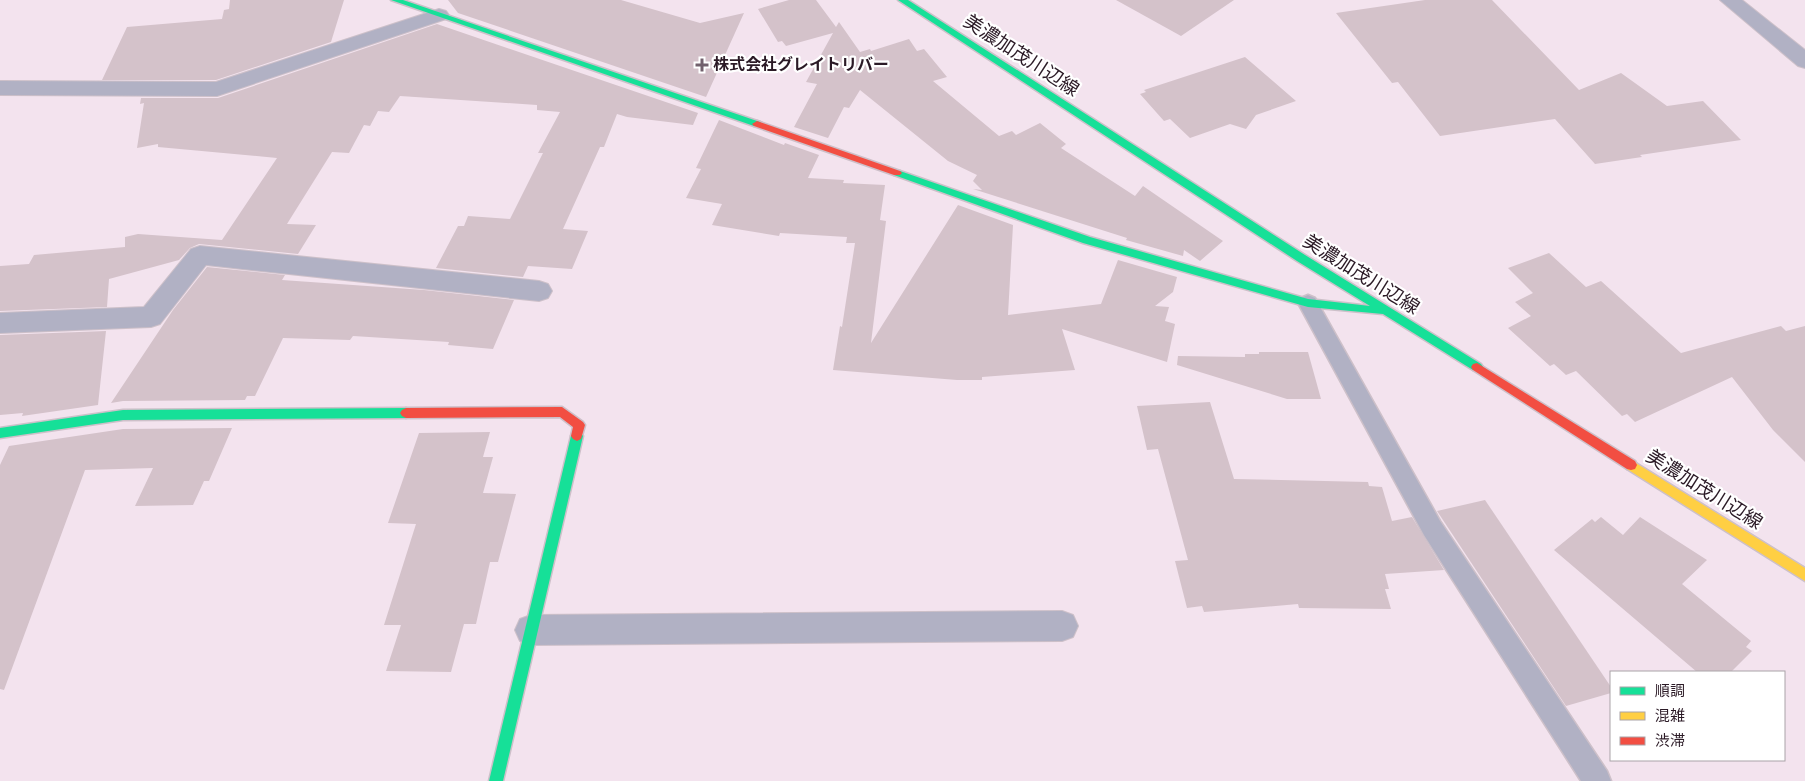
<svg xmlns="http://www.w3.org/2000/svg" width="1805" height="781" viewBox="0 0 1805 781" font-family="'Sofia Sans Condensed','Noto Sans JP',sans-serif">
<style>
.building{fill:#d4c2ca}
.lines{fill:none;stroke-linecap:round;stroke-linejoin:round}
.lane-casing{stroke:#cdc0c9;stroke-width:3}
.street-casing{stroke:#cdc0c9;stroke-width:2}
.fast-casing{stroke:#cdc0c9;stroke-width:3}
.slow-casing{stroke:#cdc0c9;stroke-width:3}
.jam-casing{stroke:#cdc0c9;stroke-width:3}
.lane{fill:#b1b1c4;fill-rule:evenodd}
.street{fill:#b1b1c4;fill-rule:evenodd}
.fast{fill:#16e098;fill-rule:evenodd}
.slow{fill:#ffcf43;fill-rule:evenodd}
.jam{fill:#f24e42;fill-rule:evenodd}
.poi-dot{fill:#71606c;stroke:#fff;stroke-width:2}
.labels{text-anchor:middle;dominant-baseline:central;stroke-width:4.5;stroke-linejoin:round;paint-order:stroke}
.far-poi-label{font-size:16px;font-weight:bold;fill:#2b1a26;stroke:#fff;text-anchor:start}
.street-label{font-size:19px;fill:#2b1a26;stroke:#fff}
</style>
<rect width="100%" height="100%" fill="#f3e3ee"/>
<!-- building -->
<g class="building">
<polygon points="230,0 344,0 331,42 216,80 102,80 127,27 222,19 224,10 229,9"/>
<polygon points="448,0 621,0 700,23 744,13 706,97 458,13"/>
<polygon points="789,0 816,0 836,27 839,22 860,52 870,49 871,51 909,39 917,51 924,49 947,77 933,81 999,136 1012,131 1016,135 1040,123 1066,144 1061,148 1135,196 1143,186 1223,241 1200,261 1184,250 1183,256 1126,240 1127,238 973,189 982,190 973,181 977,175 948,161 860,90 849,108 844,107 828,138 794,127 817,84 806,82 833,33 786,46 782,41 778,42 758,9"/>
<polygon points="1116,0 1234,0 1181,36"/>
<polygon points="1425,0 1492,0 1579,90 1621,73 1667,106 1703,101 1741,140 1640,155 1642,157 1595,164 1555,119 1440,136 1398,82 1392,83 1336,13"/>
<polygon points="437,24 698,113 693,125 627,117 617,114 604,147 600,147 563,229 588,231 572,269 528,266 523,277 436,268 458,226 464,226 468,216 510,219 543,153 538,153 560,112 537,110 537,105 400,96 389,112 378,111 370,126 364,125 349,153 332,152 287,224 316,225 298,254 199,244 190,248 179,260 109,279 107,307 0,311 0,266 29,264 34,255 125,247 125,237 138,234 222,240 277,158 158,147 158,144 137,148 144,103 140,104 141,98 218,98"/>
<polygon points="1245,57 1296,101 1256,115 1246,129 1230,124 1190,138 1170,119 1164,121 1140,94 1146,92 1144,90"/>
<polygon points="719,120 784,145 785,143 819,155 808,178 844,180 843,183 885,185 880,220 886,221 871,343 958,205 1013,225 1008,315 1101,304 1118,260 1177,277 1173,292 1155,306 1169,307 1165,321 1175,324 1167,362 1062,329 1075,370 982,377 982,380 957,380 833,370 840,326 842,327 855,243 846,243 847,237 780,233 779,236 712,225 722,204 686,198 701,169 696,168"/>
<polygon points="1549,253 1586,287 1601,281 1681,353 1781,326 1786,331 1805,326 1805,462 1773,430 1732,377 1635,422 1627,414 1622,416 1576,371 1566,375 1554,364 1550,366 1508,328 1531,316 1515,302 1533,293 1508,268"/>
<polygon points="207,267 285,275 282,280 424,290 514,300 493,349 448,345 449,342 353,336 350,340 283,338 255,396 247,396 245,400 123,401 111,403 173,310"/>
<polygon points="106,331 98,405 22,416 23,413 0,415 0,335"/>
<polygon points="1259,352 1308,352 1321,399 1287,399 1177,365 1178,356 1245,357 1245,354 1259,354"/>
<polygon points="1210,402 1234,479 1368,482 1369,486 1382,487 1392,521 1412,517 1444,570 1385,574 1389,589 1385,589 1391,609 1299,608 1298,604 1204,612 1202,606 1187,608 1175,561 1188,560 1158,449 1147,450 1137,406"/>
<polygon points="232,428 209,481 204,481 193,505 135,506 153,468 85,470 4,690 0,689 0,465 9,446 123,429"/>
<polygon points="490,432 483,457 493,457 483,493 516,494 498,562 490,562 476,624 464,624 451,672 386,671 401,625 384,625 416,524 388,523 419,433"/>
<polygon points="1485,500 1611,687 1611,693 1566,706 1437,511"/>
<polygon points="1601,517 1623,535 1640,517 1707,560 1682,584 1751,641 1746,647 1752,651 1731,672 1697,672 1554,550 1592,519 1595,522"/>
</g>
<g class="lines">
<defs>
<polygon id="lane" points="1308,295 1315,298 1440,521 1607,771 1611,781 1581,781 1424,535 1298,303 1301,298"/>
<g id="street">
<polygon points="1720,0 1742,0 1805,50 1805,68 1798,66"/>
<polygon points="439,9 446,11 449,15 446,19 217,96 0,95 0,81 216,82"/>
<polygon points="200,246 539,281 548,284 552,291 548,298 539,301 206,265 160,324 151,327 0,333 0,313 144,307 191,249"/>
<polygon points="1062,611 1073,615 1078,626 1073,637 1062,641 531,645 520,641 515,630 520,619 531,615"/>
</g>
<g id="fast">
<polygon points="391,0 403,0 760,122 762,124 760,126 754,126"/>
<polygon points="898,0 908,0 1305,255 1481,364 1483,367 1481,370 1473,370 1383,314 1308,307 1083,243 894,175 894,171 900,171 1090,237 1308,299 1370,306 1297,261"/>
<polygon points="406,408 410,410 412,413 410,416 406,418 123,420 0,438 0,428 123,410"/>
<polygon points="577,431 581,433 583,436 503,781 489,781 571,436 573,433"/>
</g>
<polygon id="slow" points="1631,460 1805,568 1805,581 1627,469 1625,465 1627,461"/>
<g id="jam">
<polygon points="757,121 900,171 902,173 900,175 894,175 754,126 752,124"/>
<polygon points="1477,363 1635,461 1637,465 1635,469 1631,470 1627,469 1473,370 1471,367 1473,364"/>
<polygon points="562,407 583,422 585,425 581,439 577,441 573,439 571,436 573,427 560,417 406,418 402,416 400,413 402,410 406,408"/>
</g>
</defs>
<!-- lane casing -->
<use href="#lane" class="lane-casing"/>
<!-- street casing -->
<use href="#street" class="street-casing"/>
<!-- fast casing -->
<use href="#fast" class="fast-casing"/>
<!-- slow casing -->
<use href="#slow" class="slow-casing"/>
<!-- jam casing -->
<use href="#jam" class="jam-casing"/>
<!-- lane -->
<use href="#lane" class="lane"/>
<!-- street -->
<use href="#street" class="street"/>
<!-- fast -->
<use href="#fast" class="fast"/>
<!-- slow -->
<use href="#slow" class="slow"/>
<!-- jam -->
<use href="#jam" class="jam"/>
</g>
<!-- markers -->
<path class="poi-dot" d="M699.5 57.5h5v5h5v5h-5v5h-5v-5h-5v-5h5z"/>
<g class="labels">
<!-- far-poi labels -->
<g class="far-poi-label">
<text x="713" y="65">株式会社グレイトリバー</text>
</g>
<!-- street labels -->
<g class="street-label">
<text transform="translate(1021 56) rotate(33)">美濃加茂川辺線</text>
<text transform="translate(1361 275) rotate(32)">美濃加茂川辺線</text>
<text transform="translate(1704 490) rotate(32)">美濃加茂川辺線</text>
</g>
</g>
<!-- legend -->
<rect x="1610" y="671" width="175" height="90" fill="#ffffff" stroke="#aaa3a8"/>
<rect x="1620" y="687" width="25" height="8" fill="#16e098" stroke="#aaa3a8"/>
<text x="1655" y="696" font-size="15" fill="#2b1a26">順調</text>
<rect x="1620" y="712" width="25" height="8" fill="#ffcf43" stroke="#aaa3a8"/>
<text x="1655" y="721" font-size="15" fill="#2b1a26">混雑</text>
<rect x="1620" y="737" width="25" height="8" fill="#f24e42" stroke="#aaa3a8"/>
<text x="1655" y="746" font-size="15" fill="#2b1a26">渋滞</text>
</svg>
